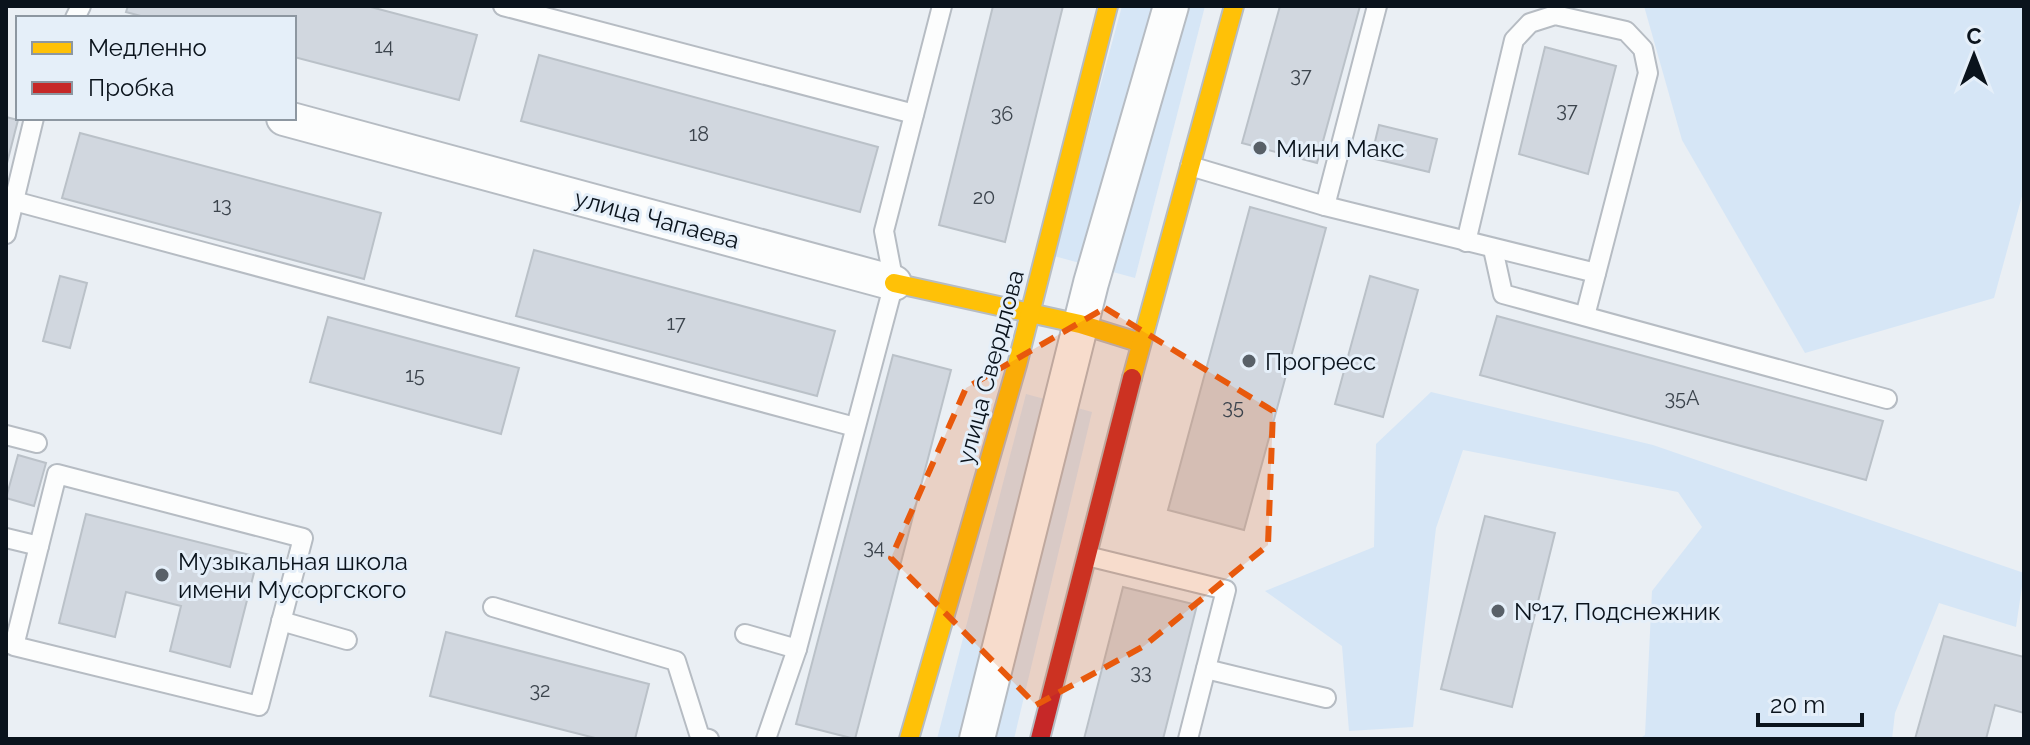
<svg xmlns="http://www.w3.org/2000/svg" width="2030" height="745" viewBox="0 0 2030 745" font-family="Raleway,sans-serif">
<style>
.green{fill:#d6e6f6}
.building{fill:#d1d7df;stroke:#bac1c8;stroke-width:2}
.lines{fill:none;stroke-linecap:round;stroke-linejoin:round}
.lane-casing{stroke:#b6bcc3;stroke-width:22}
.street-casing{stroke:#b6bcc3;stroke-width:38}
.slow-casing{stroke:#b6bcc3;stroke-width:22}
.jam-casing{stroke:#b6bcc3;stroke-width:22}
.lane{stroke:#fcfdfd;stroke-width:18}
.street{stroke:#fcfdfd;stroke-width:34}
.slow{stroke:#ffc107;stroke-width:18}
.jam{stroke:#c62828;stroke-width:18}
.marked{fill:#e8590c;fill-opacity:0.2;stroke:#e8590c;stroke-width:6;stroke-dasharray:16 10;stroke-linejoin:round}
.poi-dot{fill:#586068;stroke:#e5eff9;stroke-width:3}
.labels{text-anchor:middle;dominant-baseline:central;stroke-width:6;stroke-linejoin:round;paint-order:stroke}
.number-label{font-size:20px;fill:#3c444d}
.poi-label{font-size:24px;fill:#0a131c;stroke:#e5eff9;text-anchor:start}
.street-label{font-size:24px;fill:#0a131c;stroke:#e5eff9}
</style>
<rect width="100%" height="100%" fill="#eaeff4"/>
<!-- green -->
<g class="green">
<polygon points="1122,6 1205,6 1135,278 1054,256"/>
<polygon points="1644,6 2024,6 2024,189 1994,298 1805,353 1682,140"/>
<polygon points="1431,392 1653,445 2024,573 2016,627 1939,603 1895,713 1892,739 1639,739 1645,735 1652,591 1702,527 1678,492 1463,450 1436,528 1413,727 1349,731 1342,646 1265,591 1374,547 1376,444"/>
<polygon points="1026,394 1092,412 1014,739 937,739"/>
</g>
<!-- building -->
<g class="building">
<polygon points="128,6 367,6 477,35 459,100 294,57 294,18 148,18 126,12"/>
<polygon points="993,6 1063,6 1005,242 939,225"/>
<polygon points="1280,6 1360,6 1317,163 1242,143"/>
<polygon points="1545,47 1616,66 1588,174 1519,154"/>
<polygon points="539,55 878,147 860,212 521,121"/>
<polygon points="6,117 18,120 6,167"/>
<polygon points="1379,125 1437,139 1429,172 1371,158"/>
<polygon points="80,133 381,213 364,279 62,198"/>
<polygon points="1250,207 1326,228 1244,530 1168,510"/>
<polygon points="534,250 835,331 817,396 516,316"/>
<polygon points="60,276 87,283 70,348 43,341"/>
<polygon points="1370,276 1418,290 1383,417 1335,404"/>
<polygon points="1497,316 1883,421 1866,480 1480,375"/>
<polygon points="328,317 519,368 501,434 310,382"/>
<polygon points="893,355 951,370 855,739 796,724"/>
<polygon points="18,455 46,463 34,506 6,498"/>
<polygon points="86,514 258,557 230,667 170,651 181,606 126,592 115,637 59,623"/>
<polygon points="1485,516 1555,533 1512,707 1441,689"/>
<polygon points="1123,587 1197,605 1163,739 1084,739"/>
<polygon points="446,632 649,684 635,739 599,739 430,696"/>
<polygon points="1944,636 2024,657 2024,713 1995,705 1986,739 1915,739"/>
</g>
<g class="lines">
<defs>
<g id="lane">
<polyline points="503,6 914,114"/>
<polyline points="75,18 81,6"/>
<polyline points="1190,166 1325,206 1377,6"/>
<polyline points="14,201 855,427"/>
<polyline points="1325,206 1596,273"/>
<polyline points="6,234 34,118"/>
<polyline points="1466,242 1514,40 1530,23 1555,15 1626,31 1643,49 1648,73 1585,316"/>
<polyline points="1493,249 1503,294 1887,399"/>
<polyline points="6,435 37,443"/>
<polygon points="57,474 303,538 259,706 14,646"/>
<polyline points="6,538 39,546"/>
<polyline points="1087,556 1226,590 1188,739"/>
<polyline points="493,607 676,661 700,737 709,739"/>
<polyline points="281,621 347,640"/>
<polyline points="745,634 797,649"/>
<polyline points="1206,669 1326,698"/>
<polyline points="766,739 797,649 894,283 884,231 942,6"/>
</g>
<g id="street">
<polyline points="284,118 894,283"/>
<polyline points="977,739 1091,283 1171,6"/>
</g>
<g id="slow">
<polyline points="894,283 1080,324 1141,343"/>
<polyline points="1132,378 1234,6"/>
<polyline points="909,739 1017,365 1108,6"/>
</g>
<polyline id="jam" points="1040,739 1132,378"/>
</defs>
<!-- lane casing -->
<use href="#lane" class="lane-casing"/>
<!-- street casing -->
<use href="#street" class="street-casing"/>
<!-- slow casing -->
<use href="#slow" class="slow-casing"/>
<!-- jam casing -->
<use href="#jam" class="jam-casing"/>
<!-- lane -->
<use href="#lane" class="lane"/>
<!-- street -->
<use href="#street" class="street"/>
<!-- slow -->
<use href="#slow" class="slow"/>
<!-- jam -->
<use href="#jam" class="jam"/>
</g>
<!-- marked area -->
<path class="marked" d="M1105,308L1273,411L1268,545L1144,646L1036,705L891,558L966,388Z"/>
<!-- markers -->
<g class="poi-dot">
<circle cx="1260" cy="148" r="8"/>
<circle cx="1249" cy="361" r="8"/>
<circle cx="162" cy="575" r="8"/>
<circle cx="1498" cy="611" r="8"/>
</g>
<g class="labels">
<!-- number labels -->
<g class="number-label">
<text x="384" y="46">14</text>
<text x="1301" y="75">37</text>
<text x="1567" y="110">37</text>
<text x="1002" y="114">36</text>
<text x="699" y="134">18</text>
<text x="984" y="197">20</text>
<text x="222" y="205">13</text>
<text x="676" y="323">17</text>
<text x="415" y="375">15</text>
<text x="1682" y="398">35А</text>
<text x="1233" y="407">35</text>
<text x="874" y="547">34</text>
<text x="1141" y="672">33</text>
<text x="540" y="690">32</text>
</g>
<!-- poi labels -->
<g class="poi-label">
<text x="1276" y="148">Мини Макс</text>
<text x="1265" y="361">Прогресс</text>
<text x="178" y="561">Музыкальная школа<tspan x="178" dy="28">имени Мусоргского</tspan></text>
<text x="1514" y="611">№17, Подснежник</text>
</g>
<!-- street labels -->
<g class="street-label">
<text transform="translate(657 219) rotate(15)">улица Чапаева</text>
<text transform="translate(990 367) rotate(-75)">улица Свердлова</text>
</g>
</g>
<!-- border -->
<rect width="2030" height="745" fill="none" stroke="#0a131c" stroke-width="16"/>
<!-- legend -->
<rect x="16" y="16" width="280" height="104" fill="#e5eff9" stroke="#8d97a1" stroke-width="2"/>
<rect x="32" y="42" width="40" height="12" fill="#ffc107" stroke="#8d97a1" stroke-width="2"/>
<text x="88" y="56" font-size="24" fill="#0a131c">Медленно</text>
<rect x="32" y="82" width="40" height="12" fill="#c62828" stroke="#8d97a1" stroke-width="2"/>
<text x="88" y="96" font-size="24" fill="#0a131c">Пробка</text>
<!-- north arrow -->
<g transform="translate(1974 56)" stroke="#e5eff9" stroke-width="6" paint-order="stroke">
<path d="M0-6L14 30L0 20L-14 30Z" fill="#0a131c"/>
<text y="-12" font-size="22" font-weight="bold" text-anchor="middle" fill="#0a131c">С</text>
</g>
<!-- scale -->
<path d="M1758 713v12h104v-12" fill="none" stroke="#0a131c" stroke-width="4"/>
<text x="1770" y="713" font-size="24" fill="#0a131c" stroke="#e5eff9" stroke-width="6" paint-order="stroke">20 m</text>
</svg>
